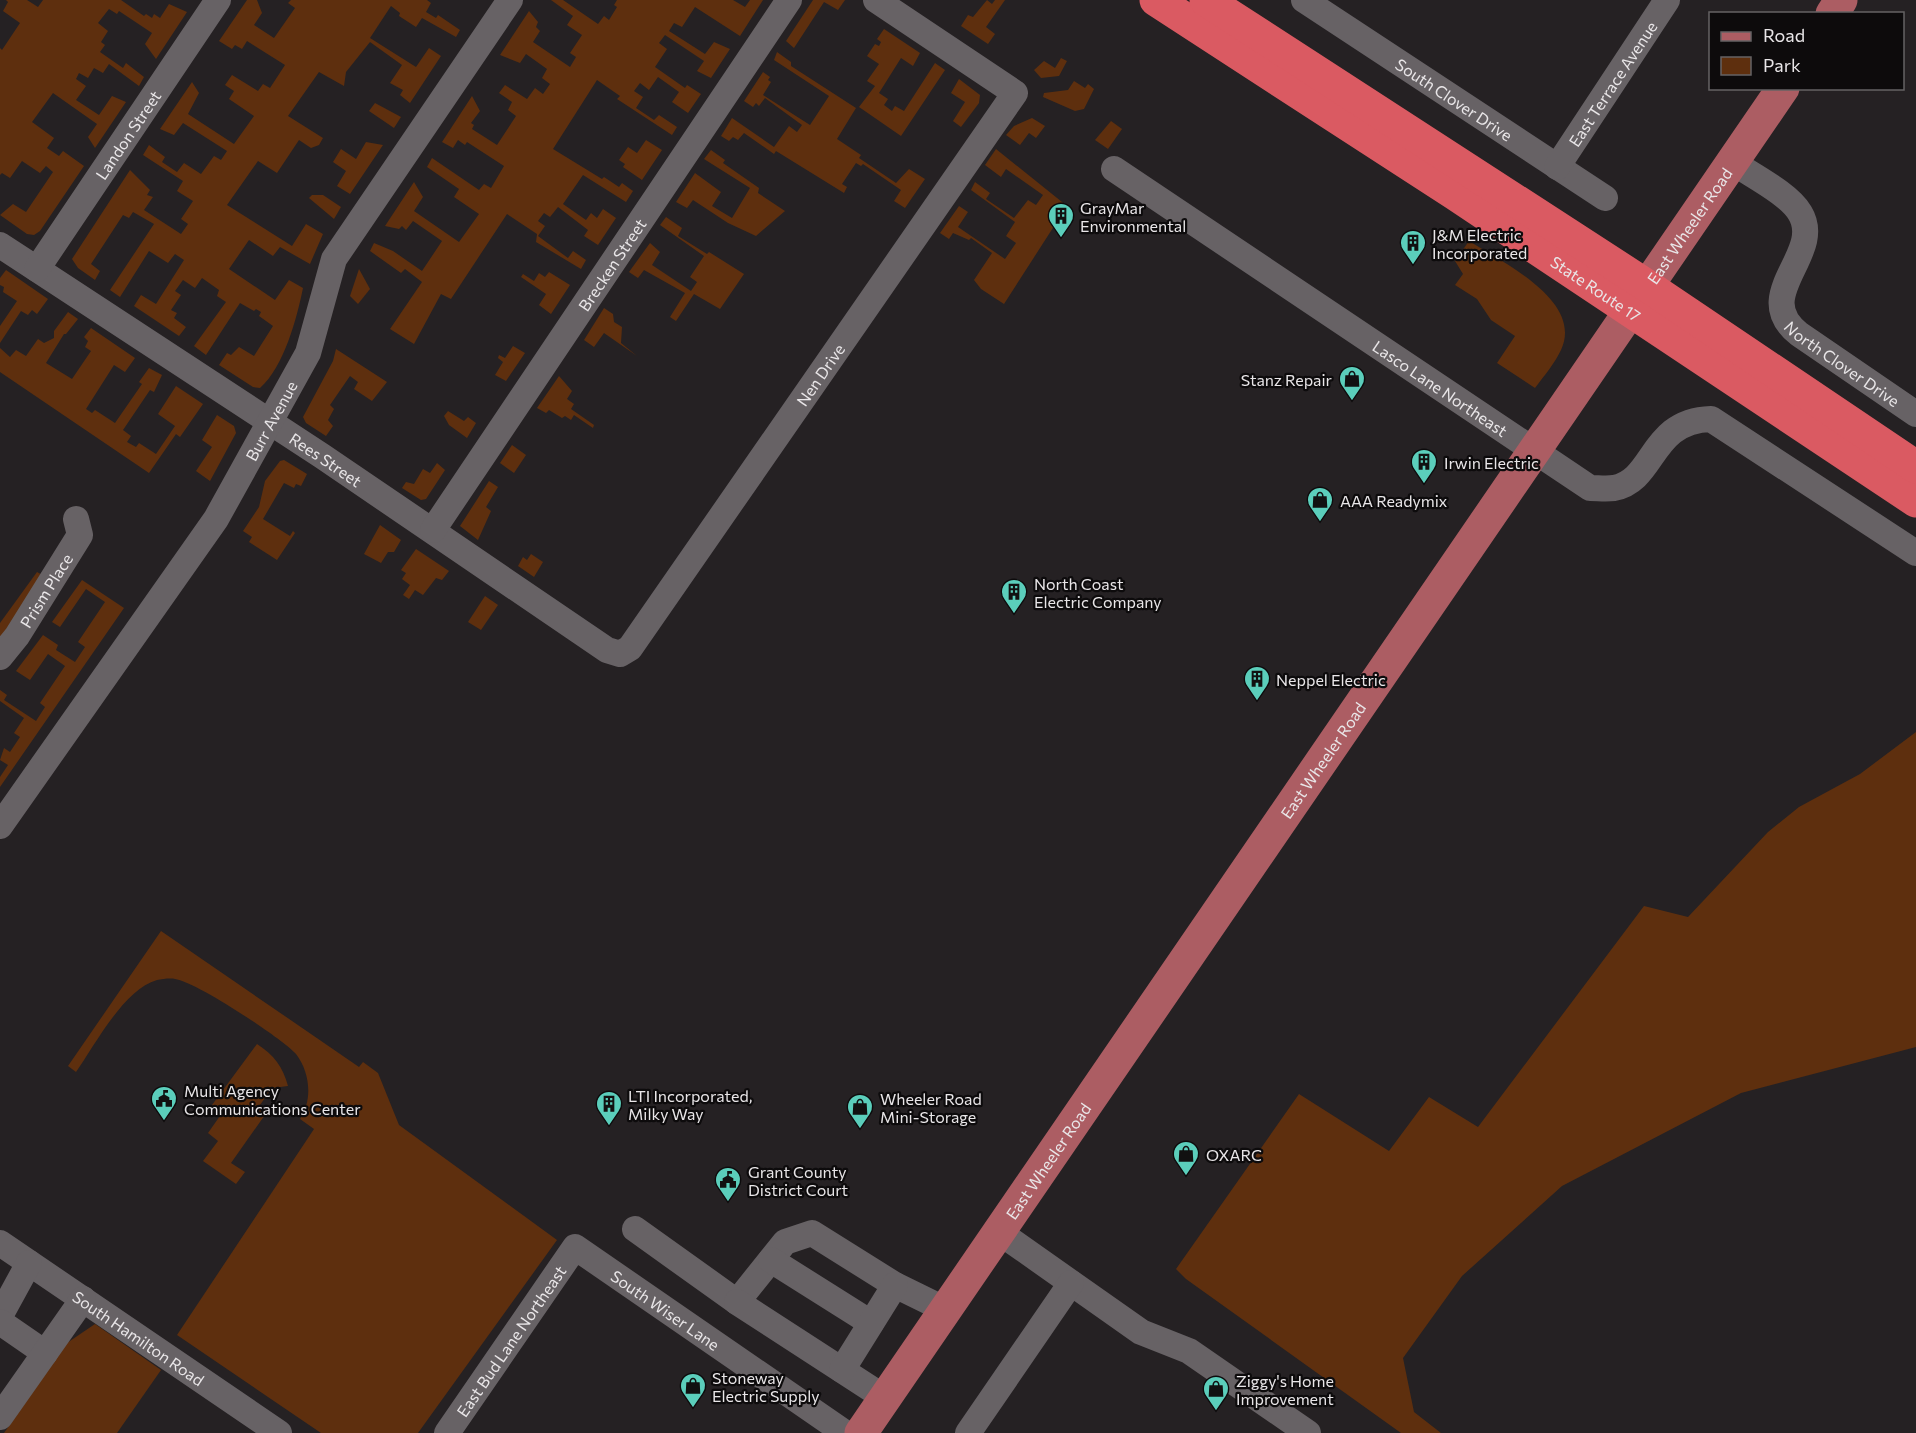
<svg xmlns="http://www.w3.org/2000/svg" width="1916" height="1433" viewBox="0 0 1916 1433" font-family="Commissioner,sans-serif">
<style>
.green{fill:#5e2f0e}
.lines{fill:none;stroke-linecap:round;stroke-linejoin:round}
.minor{stroke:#676265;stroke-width:26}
.major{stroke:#ac5d63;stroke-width:33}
.highway{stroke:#da5a62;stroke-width:33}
.labels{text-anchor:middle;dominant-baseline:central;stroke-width:4.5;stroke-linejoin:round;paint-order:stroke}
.street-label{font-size:16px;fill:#e9e6e8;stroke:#0d0b0c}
.poi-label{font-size:16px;fill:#e9e6e8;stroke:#0d0b0c;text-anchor:start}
</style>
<rect width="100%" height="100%" fill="#252123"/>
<!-- green -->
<g class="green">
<polygon points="6,0 27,0 38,7 43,0 121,0 144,16 146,14 152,18 154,14 160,18 169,4 187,12 156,59 145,44 152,33 119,11 117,14 109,9 98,23 108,31 101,42 105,45 100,52 123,68 126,63 144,77 139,86 109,64 103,73 94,68 88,78 79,73 76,79 86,86 76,100 99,115 112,96 126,102 95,148 88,137 97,124 53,93 32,122 54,138 47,148 59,156 63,151 84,166 40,231 34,235 27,234 0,215 13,204 26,212 53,172 46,166 40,173 22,161 10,178 2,173 0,175 0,48 2,50 20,23 3,11 8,2"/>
<path d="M247,0H257L262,13L254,25L274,38L295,8L288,3L291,0H427L431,3L426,12L436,18L438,15L460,30L456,37L422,18L416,27L399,16L400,13L391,6L370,38L416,67L429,48L441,56L410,103L400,95L403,90L390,83L402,65L370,42L346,72L344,86L319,72L288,116L323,138L319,145L311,148L299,140L277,173L258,161L227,205L292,246L306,224L323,234L310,264L280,247L273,256L249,240L229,269L275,300L289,280L303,288C297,318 284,367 260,388L253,387L219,365L227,353L231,355L239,347L254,356L273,326L259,316L261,312L256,309L254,311L240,303L206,355L194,346L226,302L217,296L219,290L202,278L195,288L183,280L175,291L181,295L171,310L177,313L174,318L186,327L179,336L134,306L141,295L156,304L184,260L175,254L168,263L149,251L120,297L110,290L154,224L133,212L129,218L123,215L91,264L100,271L95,280L78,268L72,259L130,170L150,190L147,195L153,197L144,210L181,234L188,224L181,219L193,201L177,191L183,181L143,155L149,145L165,157L162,162L177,172L184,163L201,174L214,156L221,160L227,151L183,123L174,135L160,129L192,82L199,93L188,114L234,144L254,116L229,99L234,91L225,85L232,75L258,91L263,84L270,88L285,65L247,41L242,49L235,45L232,49L219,41Z"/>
<polygon points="551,0 563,0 598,24 604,16 609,20 617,7 614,5 617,0 733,0 745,7 750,0 763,0 740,36 695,7 682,27 674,23 669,31 705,54 714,42 730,49 711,78 697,71 704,61 665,35 659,43 667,49 655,67 685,88 687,85 701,94 688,113 672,102 679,92 658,77 649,90 640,83 634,91 643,97 636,108 654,120 659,115 677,127 672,135 617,99 620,96 597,80 553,149 602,179 604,177 619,187 622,183 633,191 626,202 583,175 563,204 586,220 591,213 597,218 603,209 616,218 598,245 584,236 588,230 558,207 550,217 544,213 538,221 545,226 538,236 568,258 573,251 586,260 581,269 536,242 537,234 507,214 451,299 441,294 414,344 390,329 422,282 405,269 401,273 370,251 374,243 393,251 422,271 442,241 413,221 406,230 402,226 399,229 385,226 414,182 423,197 414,211 459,242 479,214 454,197 459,189 427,167 432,158 479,190 484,184 491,188 504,166 467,142 465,145 458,140 453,148 442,142 472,96 480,111 471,123 474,125 472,129 497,145 516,116 508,110 512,102 499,93 505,85 527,99 535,88 543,94 550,84 542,78 547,69 526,54 520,63 500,55 529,11 538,22 536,27 540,31 533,42 570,67 576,57 570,53 582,35 567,25 573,16"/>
<polygon points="813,0 845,0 838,10 824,2 794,48 786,41"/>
<polygon points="987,0 992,4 995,0 1005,0 986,27 995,34 988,44 961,26 968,15 973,17"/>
<polygon points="884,29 920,53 913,66 901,58 879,93 888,99 884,105 892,111 895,106 904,111 935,63 945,70 901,136 859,107 875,86 867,81 879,64 867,56 875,44 879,46 881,42 877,39"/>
<polygon points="777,52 791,62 791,66 856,108 837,139 861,155 859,158 896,183 909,169 925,179 905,208 894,201 901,190 863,164 861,166 856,163 842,184 847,187 844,193 776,151 774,154 744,133 738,140 733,137 729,141 721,136 732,118 774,147 789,126 797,132 802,125 765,98 759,106 756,103 753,107 744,101 763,72 770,77 768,80 771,82 763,95 810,125 829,96 774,60"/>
<polygon points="1061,58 1067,61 1059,76 1041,78 1034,70 1044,61 1055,68"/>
<polygon points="959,79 980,95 979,103 961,127 953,121 965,102 951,93"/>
<polygon points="1074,81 1085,88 1088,84 1094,89 1084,109 1075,111 1043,97 1044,93 1068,90"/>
<polygon points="375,103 401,117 394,128 369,111"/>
<polygon points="1032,118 1045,126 1036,138 1029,133 1020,145 1006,135 1014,126"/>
<polygon points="1111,121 1122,129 1108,149 1095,140"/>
<polygon points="646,140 662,150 642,180 623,167 625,164 619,160 628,147 637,153"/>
<polygon points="366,142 383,145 350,194 337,186 346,171 333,162 341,149 356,159"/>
<polygon points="996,149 1067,206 1004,304 981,289 974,280 992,253 971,238 969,240 953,233 949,239 940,233 959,206 968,212 958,227 1005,259 1016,243 1006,236 1015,222 971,190 975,182 990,193 986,199 1014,218 1028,200 1036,205 1043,195 1006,169 1001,177 985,165"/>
<polygon points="711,150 725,160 723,163 759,188 758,193 785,211 756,236 728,223 693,200 687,208 676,202 695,173 721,192 712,206 732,218 750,188 704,159"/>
<polygon points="312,195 323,195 341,207 334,219 309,198"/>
<polygon points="666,217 682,228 678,236 707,254 709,252 744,274 720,309 694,294 676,321 670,317 685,293 644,270 638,278 629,272 650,243 660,252 652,265 691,291 697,282 690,277 704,256 660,225"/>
<path d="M1469,241C1502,262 1584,301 1561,350C1555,363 1544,376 1535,388L1497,363L1515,336L1491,320L1477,299L1455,285L1463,274L1455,261Z"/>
<polygon points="359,269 370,289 358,304 350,296"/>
<polygon points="6,270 48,299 37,314 32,310 28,315 21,311 0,343 0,326 17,301 3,292 4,287 0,285 0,278"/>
<polygon points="549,272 570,285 551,314 539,305 546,294 521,277 523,274 534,281 539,273 545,277"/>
<polygon points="604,308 613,314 614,322 622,327 621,343 637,356 604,333 594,347 584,340"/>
<polygon points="68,312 78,319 66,334 64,334 46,363 72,379 91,351 85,347 88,341 84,337 91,328 135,358 125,372 114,365 86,409 92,413 95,410 115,423 142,384 139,382 149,368 162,375 154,392 150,390 123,430 131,436 127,442 136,447 139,443 156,454 175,426 158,414 176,386 203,404 180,437 176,434 149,473 0,372 0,348 10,357 16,350 26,356 38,339 44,343 54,338 54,331"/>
<polygon points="513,346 525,353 506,381 495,375 503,362 498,358 499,355 505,358"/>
<polygon points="336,349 387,382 372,401 354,389 358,382 350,376 330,405 334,409 328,420 333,426 326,436 306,423 303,417 333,361"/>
<polygon points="559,376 572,391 567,399 574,404 571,409 594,425 593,428 574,415 571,420 565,416 562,418 549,410 546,413 537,408"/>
<polygon points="448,411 464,421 468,417 476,423 467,438 449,425 444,416"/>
<polygon points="217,415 234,426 236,433 210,481 196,471 212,447 202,440"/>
<polygon points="512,445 526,455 514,473 500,463"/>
<polygon points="284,460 307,474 301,486 296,484 294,488 284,483 263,519 290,536 293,531 295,533 277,560 249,542 252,537 243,531 259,507 265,481 280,461"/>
<polygon points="437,463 445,470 426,499 421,500 402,488 406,482 414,484 423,469 430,473"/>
<polygon points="489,481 498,487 486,507 491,511 478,540 460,526"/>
<polygon points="380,525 401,540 394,552 388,552 381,563 364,554"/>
<polygon points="416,549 449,571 442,580 436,578 423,595 415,590 409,599 403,595 410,585 402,579 406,573 401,570"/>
<polygon points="531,554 543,562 534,577 518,566 523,557 527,560"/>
<polygon points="37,572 48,578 0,645 0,623"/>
<polygon points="82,580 124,608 0,787 0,777 8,765 0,760 4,748 10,752 20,737 14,733 24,718 0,701 0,690 7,695 4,700 36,721 45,707 40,703 65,666 48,654 30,680 16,671 43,635 58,645 56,650 75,662 85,647 78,642 105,602 86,589 60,627 52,622"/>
<polygon points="485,596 498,605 481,630 468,622"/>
<polygon points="1916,732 1916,1047 1741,1093 1562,1186 1462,1276 1403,1358 1414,1412 1441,1433 1401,1433 1186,1279 1176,1269 1299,1094 1389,1151 1429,1097 1478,1127 1644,906 1688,917 1768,832 1799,807 1860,774"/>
<path d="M161,931L359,1067L363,1062L378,1073L399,1125L557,1240L418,1433H321L177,1335L314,1129L300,1119C313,1100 310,1072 296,1054C283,1039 195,981 175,979C171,978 162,979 157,980C124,989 95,1045 76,1072L68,1066Z"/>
<path d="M257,1044C274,1055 283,1067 288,1086L272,1088L260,1105L267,1112L231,1163L245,1172L236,1184L203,1161L218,1141L208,1133L222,1113L212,1105Z"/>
<polygon points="95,1324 161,1370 117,1433 4,1433 67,1343"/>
</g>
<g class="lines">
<!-- minor -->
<g class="minor">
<path id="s1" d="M1304,0L1605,198"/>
<path id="s2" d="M1734,163C1753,176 1789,194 1800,213C1825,254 1749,295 1799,334L1916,414"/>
<path id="s3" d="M1557,167L1667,0"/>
<path id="s4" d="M1114,169L1590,488C1598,488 1606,489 1614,488C1656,480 1649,421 1711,419L1916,553"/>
<path id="s5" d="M0,245L322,456L607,650L620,654L630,648L1015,93L876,0"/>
<path id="s6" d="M37,269L218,0"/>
<path id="s7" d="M433,530L789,0"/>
<path id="s8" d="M0,657L17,636L80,535L76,519"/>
<path id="s9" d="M0,826L216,519L308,353L334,259L510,0"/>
<polyline points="635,1229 737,1302 785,1242 812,1233 895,1285 946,1310"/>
<polyline points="999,1232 1141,1332 1189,1351 1308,1433"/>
<path id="s10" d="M0,1243L279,1433"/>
<polyline points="771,1260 871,1323"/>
<polyline points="737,1302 885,1398"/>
<polyline points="0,1316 29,1263"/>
<polyline points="0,1322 45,1353"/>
<polyline points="842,1370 895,1285"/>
<polyline points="0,1417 83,1299"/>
<path id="s11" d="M447,1433L575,1247L845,1433"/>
<polyline points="968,1433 1071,1283"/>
</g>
<!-- major -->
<g class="major">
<polyline points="1832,14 1841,0"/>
<path id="s12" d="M861,1433L1783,88"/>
</g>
<!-- highway -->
<g class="highway">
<path id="s13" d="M1156,0L1455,194L1916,501"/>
<polyline points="1206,0 1649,287 1916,467"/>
</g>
</g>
<!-- icons -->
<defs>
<symbol id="building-pin" viewBox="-11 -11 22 30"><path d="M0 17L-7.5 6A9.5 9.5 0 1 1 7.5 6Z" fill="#5bcebb" stroke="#0d0b0c"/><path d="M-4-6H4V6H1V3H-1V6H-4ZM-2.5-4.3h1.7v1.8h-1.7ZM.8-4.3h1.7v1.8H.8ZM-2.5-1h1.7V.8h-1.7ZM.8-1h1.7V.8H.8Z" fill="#111"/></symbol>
<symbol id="shop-pin" viewBox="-11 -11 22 30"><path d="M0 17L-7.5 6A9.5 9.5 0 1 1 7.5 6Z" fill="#5bcebb" stroke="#0d0b0c"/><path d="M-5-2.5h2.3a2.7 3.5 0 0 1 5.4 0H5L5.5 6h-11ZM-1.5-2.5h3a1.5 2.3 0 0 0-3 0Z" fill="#111"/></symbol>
<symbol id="civic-pin" viewBox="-11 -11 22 30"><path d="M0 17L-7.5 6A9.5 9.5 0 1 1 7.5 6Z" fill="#5bcebb" stroke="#0d0b0c"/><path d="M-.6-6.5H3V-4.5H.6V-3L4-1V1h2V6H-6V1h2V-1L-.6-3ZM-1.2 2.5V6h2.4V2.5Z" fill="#111"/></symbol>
</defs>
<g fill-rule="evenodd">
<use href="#building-pin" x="1046" y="201" width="30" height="40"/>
<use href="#building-pin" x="1398" y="228" width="30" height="40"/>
<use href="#shop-pin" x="1337" y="364" width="30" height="40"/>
<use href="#building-pin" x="1409" y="447" width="30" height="40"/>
<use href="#shop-pin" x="1305" y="485" width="30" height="40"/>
<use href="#building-pin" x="999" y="577" width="30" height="40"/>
<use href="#building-pin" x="1242" y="664" width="30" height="40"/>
<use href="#civic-pin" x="149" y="1084" width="30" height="40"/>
<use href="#building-pin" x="594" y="1089" width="30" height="40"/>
<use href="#shop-pin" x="845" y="1092" width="30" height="40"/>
<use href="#shop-pin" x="1171" y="1139" width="30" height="40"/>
<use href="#civic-pin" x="713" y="1165" width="30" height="40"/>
<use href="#shop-pin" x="678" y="1371" width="30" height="40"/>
<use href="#shop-pin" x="1201" y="1374" width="30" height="40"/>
</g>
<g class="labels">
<!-- street labels -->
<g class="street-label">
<text stroke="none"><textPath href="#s3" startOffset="100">East Terrace Avenue</textPath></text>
<text stroke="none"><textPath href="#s1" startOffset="180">South Clover Drive</textPath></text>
<text stroke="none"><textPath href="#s6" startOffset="162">Landon Street</textPath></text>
<text stroke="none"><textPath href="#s12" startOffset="1464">East Wheeler Road</textPath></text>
<text stroke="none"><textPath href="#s7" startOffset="320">Brecken Street</textPath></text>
<text stroke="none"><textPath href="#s13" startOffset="526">State Route 17</textPath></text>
<text stroke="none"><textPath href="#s2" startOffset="268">North Clover Drive</textPath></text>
<text stroke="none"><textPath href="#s5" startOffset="1088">Nen Drive</textPath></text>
<text stroke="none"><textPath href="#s4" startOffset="393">Lasco Lane Northeast</textPath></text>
<text stroke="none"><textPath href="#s9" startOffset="488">Burr Avenue</textPath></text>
<text stroke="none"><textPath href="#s5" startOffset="390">Rees Street</textPath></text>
<text stroke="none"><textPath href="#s8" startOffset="81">Prism Place</textPath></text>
<text stroke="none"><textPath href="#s12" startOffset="816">East Wheeler Road</textPath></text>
<text stroke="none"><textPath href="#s12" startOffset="330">East Wheeler Road</textPath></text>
<text stroke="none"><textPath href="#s11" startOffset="336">South Wiser Lane</textPath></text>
<text stroke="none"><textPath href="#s10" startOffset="168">South Hamilton Road</textPath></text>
<text stroke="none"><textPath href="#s11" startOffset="112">East Bud Lane Northeast</textPath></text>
</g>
<!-- poi labels -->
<g class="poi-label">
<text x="1080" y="207">GrayMar<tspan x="1080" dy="18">Environmental</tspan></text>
<text x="1432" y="234">J&amp;M Electric<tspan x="1432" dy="18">Incorporated</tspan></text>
<text x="1332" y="379" text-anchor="end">Stanz Repair</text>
<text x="1444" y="462">Irwin Electric</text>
<text x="1340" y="500">AAA Readymix</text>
<text x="1034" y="583">North Coast<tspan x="1034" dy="18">Electric Company</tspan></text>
<text x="1276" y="679">Neppel Electric</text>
<text x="184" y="1090">Multi Agency<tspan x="184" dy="18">Communications Center</tspan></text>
<text x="628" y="1095">LTI Incorporated,<tspan x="628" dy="18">Milky Way</tspan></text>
<text x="880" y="1098">Wheeler Road<tspan x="880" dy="18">Mini-Storage</tspan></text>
<text x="1206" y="1154">OXARC</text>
<text x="748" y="1171">Grant County<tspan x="748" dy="18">District Court</tspan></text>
<text x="712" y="1377">Stoneway<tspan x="712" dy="18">Electric Supply</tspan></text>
<text x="1236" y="1380">Ziggy's Home<tspan x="1236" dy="18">Improvement</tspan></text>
</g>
</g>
<!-- legend -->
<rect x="1709" y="12" width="195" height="78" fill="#0d0b0c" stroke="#656364" stroke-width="1.5"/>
<rect x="1721" y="32" width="30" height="9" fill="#ac5d63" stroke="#656364" stroke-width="1.5"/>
<text x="1763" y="42" font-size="18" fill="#e9e6e8">Road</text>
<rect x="1721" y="57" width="30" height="18" fill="#5e2f0e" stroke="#656364" stroke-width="1.5"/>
<text x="1763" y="72" font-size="18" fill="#e9e6e8">Park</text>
</svg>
